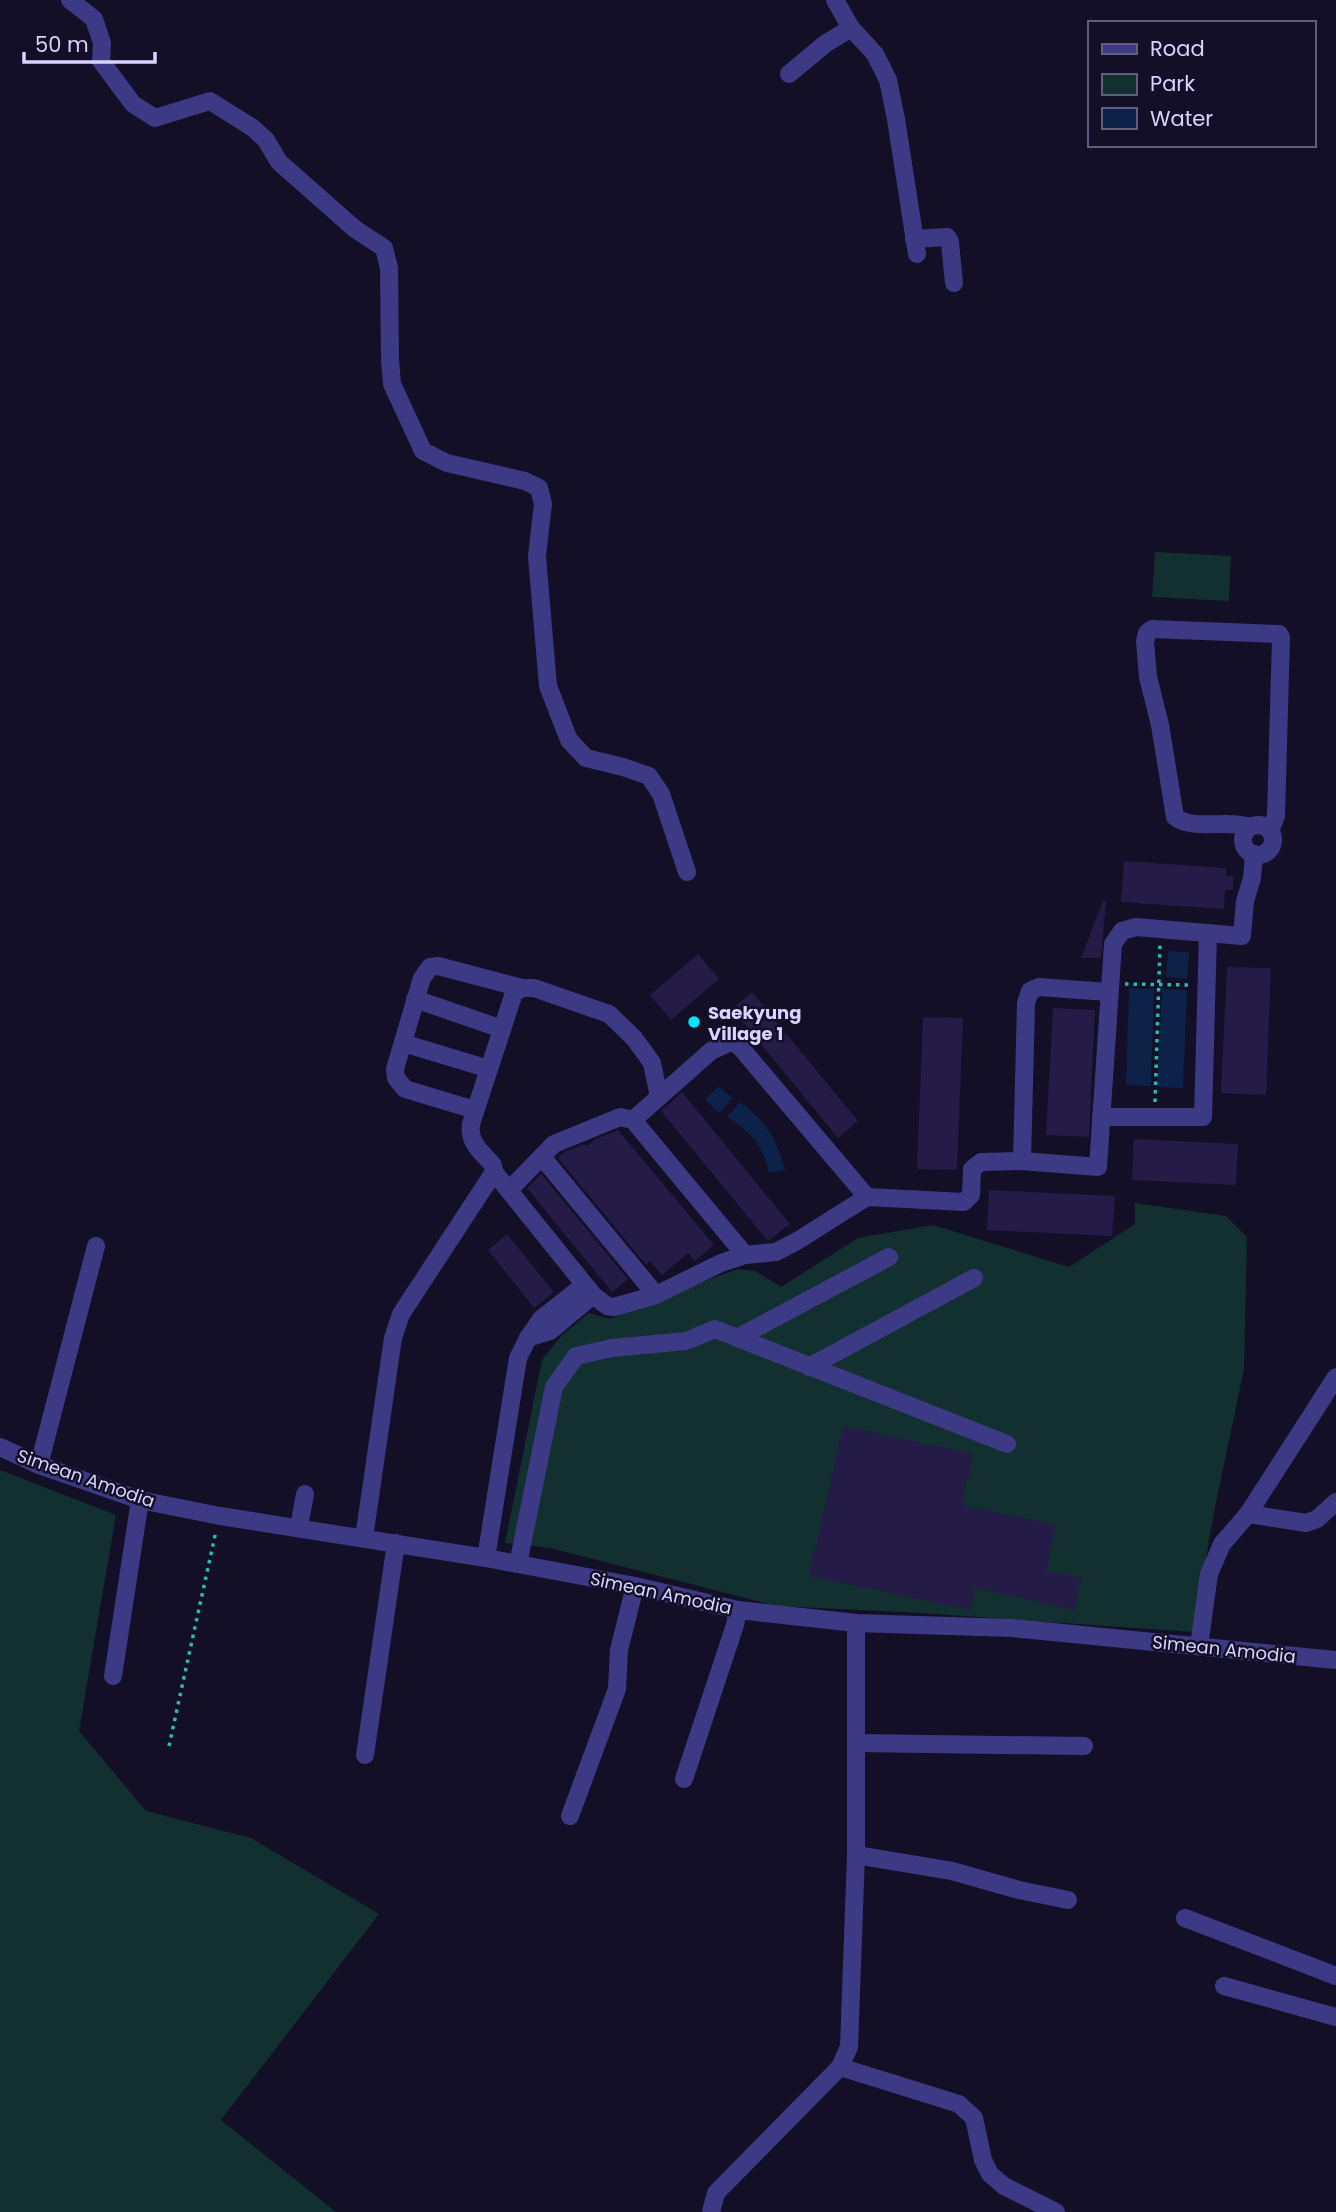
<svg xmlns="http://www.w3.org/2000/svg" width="1336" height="2212" viewBox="0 0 1336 2212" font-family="Poppins,sans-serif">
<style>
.green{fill:#12302f}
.water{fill:#0c2248}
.building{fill:#241b47}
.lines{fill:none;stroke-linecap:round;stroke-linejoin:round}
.path{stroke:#2fb8b0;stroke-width:3.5;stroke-dasharray:3.5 5;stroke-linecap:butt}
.minor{stroke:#3d3a85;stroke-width:18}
.poi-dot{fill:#00e5ff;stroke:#130f26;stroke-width:2.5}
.labels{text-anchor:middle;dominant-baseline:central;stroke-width:5;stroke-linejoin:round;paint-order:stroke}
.poi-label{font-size:18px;font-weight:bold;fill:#d9d4ff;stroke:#130f26;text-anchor:start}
.street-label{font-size:18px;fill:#d9d4ff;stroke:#130f26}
</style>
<rect width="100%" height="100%" fill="#130f26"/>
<!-- green -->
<g class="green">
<polygon points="1155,552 1231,556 1229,601 1152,597"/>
<polygon points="1135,1203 1226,1216 1247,1237 1244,1369 1214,1512 1193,1632 921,1613 777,1606 550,1548 505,1543 542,1360 561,1336 589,1313 610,1319 677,1291 738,1269 755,1271 781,1287 858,1238 933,1225 1069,1267 1135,1224"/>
<polygon points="0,1470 116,1515 79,1731 146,1811 251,1838 379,1914 221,2120 336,2212 0,2212"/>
</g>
<!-- water -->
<g class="water">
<polygon points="1168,951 1189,952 1187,979 1166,977"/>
<polygon points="1129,988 1154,989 1151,1086 1126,1085"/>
<polygon points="1162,989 1187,990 1183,1088 1157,1087"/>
<polygon points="719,1087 733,1098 719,1113 705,1099"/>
<path d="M740,1102C767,1122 776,1138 785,1170L769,1173C762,1144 752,1133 727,1117Z"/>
</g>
<!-- building -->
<g class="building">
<polygon points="1124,861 1226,868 1226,876 1233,876 1233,890 1225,890 1224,909 1121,902"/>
<polygon points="1103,901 1106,901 1101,958 1081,958"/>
<polygon points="698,954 719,979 671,1020 650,995"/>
<polygon points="1227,967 1271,968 1266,1095 1221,1093"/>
<polygon points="752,992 858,1121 838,1138 732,1009"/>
<polygon points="1053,1008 1095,1010 1089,1137 1046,1135"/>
<polygon points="923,1017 963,1018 957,1170 917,1169"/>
<polygon points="682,1092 790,1224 768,1241 661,1111"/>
<polygon points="618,1130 714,1245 695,1261 688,1253 662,1275 650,1261 646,1265 558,1158 566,1151 585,1144 587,1146 596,1139"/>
<polygon points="1134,1139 1238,1144 1236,1185 1132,1180"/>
<polygon points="541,1174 628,1279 612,1292 527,1188"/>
<polygon points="989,1190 1115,1196 1112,1236 987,1230"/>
<polygon points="507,1234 554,1292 534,1308 488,1250"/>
<polygon points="843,1426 973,1454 962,1505 1056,1525 1046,1571 1081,1578 1074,1610 975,1588 970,1610 809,1576"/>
</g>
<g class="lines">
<!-- path -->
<g class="path">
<polyline points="1125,984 1191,985"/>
<polyline points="1155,1102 1160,945"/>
<polyline points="169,1746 216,1531"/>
</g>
<!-- minor -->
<g class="minor">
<polyline points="70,0 94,19 102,43 101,61 133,104 155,118 210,101 253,128 266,140 279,162 355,229 384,248 389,268 390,360 392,384 423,451 447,463 525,481 539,488 543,504 537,556 548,686 569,740 586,758 623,767 649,776 661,794 687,872"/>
<polyline points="835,0 851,28 875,54 888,80 896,119 917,254"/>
<polyline points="789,74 825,44 851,28"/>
<polyline points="914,239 947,237 950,242 954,283"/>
<circle cx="1258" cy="840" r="15"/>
<path d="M1250,827C1227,819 1193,831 1175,817L1160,725L1148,677L1145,641L1147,633L1152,629L1279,634L1281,637L1276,816L1270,831"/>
<polyline points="415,999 502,1029"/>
<polyline points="403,1043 489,1069"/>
<polyline points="475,1110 405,1089 396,1078 395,1069 422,978 430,967 438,966 522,988"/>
<polyline points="1101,1117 1203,1117 1208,933"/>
<polyline points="633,1120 711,1051 732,1041 741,1048 867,1197"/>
<polyline points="542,1157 656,1295"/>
<polyline points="1022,1161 1098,1167 1113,944 1122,931 1136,927 1242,936 1245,901 1252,878 1254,854"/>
<polyline points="494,1172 593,1295 607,1306 614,1307 656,1295 721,1263 745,1255 776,1252 797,1241 867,1197 964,1202 971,1195 972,1169 981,1162 1022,1161 1026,1003 1030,991 1039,987 1108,992"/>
<polyline points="509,1190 554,1144 620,1117 633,1120 745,1255"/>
<polyline points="528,1338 550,1331 593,1295"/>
<polyline points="737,1338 889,1257"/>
<polyline points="809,1367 974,1278"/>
<polyline points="0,1447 39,1465 140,1500 220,1516 486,1558 635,1586 738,1610 856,1623 1012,1628 1336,1660"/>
<polyline points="39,1465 96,1246"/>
<polyline points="1248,1514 1306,1523 1317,1519 1336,1502"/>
<polyline points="299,1527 305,1494"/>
<path d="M364,1538L393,1338L401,1314L494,1172L493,1165C482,1152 468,1143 471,1124L514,993L522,988H534L609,1014L634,1038L652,1063L659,1097"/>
<polyline points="486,1558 518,1358 528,1338 541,1319 584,1285"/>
<polyline points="518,1564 554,1387 576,1356 612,1348 686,1341 715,1329 1007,1444"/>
<polyline points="1199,1646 1209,1574 1222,1544 1248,1514 1336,1377"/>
<polyline points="113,1676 140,1500"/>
<polyline points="856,1743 1084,1746"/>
<polyline points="365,1755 396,1543"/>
<polyline points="684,1779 735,1625 738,1610"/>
<polyline points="570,1816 617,1689 619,1650 635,1586"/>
<polyline points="856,1855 952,1871 1019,1890 1068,1900"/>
<polyline points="1185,1918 1336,1976"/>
<polyline points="1224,1986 1336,2017"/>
<polyline points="840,2067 959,2104 974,2118 983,2160 990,2174 1004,2186 1056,2212"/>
<polyline points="711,2212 716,2193 840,2067 849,2047 856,1855 856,1623"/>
</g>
</g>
<!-- markers -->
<circle class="poi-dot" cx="694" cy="1022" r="7"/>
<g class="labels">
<!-- poi labels -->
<g class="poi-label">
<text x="708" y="1012">Saekyung<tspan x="708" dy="21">Village 1</tspan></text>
</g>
<!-- street labels -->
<g class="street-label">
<text transform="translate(86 1478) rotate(19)">Simean Amodia</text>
<text transform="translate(661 1593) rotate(12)">Simean Amodia</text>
<text transform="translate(1224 1649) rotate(6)">Simean Amodia</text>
</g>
</g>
<!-- legend -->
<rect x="1088" y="21" width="228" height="126" fill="#130f26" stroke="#625e7d" stroke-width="2"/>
<rect x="1102" y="44" width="35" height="10" fill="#3d3a85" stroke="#625e7d" stroke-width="2"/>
<text x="1150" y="56" font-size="21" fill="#d9d4ff">Road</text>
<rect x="1102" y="74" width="35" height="21" fill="#12302f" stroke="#625e7d" stroke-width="2"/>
<text x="1150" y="91" font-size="21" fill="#d9d4ff">Park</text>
<rect x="1102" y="108" width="35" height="21" fill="#0c2248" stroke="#625e7d" stroke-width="2"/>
<text x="1150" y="126" font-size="21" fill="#d9d4ff">Water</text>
<!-- scale -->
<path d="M24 52v10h131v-10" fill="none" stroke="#d9d4ff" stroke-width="3.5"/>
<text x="35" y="52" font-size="21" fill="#d9d4ff" stroke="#130f26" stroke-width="5" paint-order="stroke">50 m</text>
</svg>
